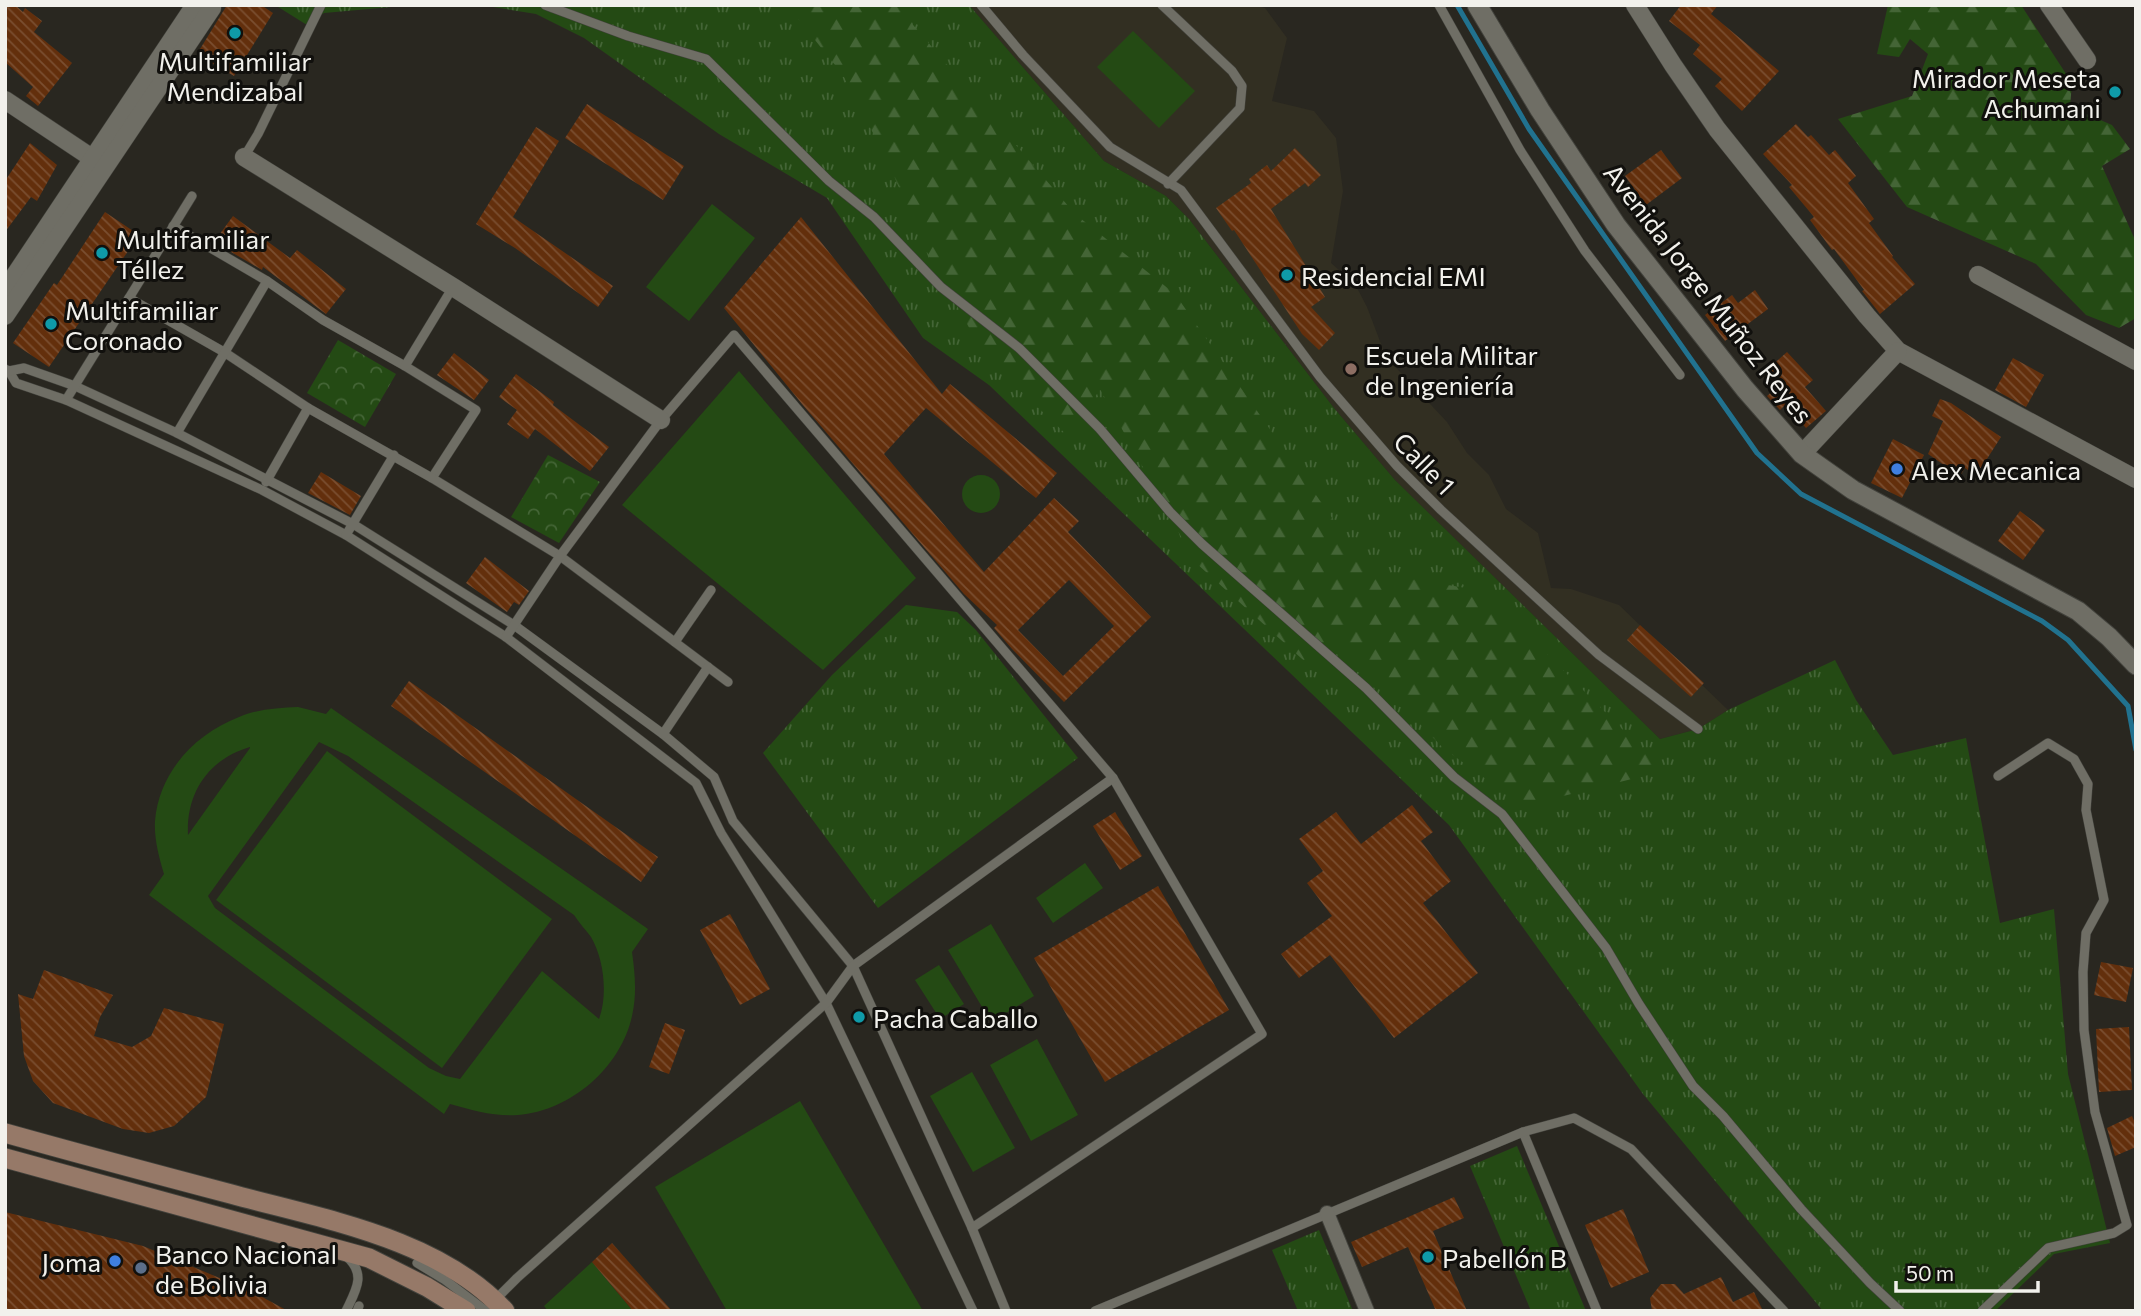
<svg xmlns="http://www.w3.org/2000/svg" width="2141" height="1316" viewBox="0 0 2141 1316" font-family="Commissioner,sans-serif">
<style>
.built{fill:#322f22}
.grass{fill:url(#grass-tufts)}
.forest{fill:url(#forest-firs)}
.park{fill:url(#park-crowns)}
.pitch{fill:#244a14;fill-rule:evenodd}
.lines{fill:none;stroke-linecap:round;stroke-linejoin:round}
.stream{stroke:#21728f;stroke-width:5}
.building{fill:url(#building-back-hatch);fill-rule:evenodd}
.service-casing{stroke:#42423c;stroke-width:10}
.pedestrian-casing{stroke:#42423c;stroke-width:16}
.minor-casing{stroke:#42423c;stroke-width:19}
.tertiary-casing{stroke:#42423c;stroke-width:21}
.secondary-casing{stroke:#42423c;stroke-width:21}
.service{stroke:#6f6e65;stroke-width:9}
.pedestrian{stroke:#6f6e65;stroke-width:14}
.minor{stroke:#6f6e65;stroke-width:18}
.tertiary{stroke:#6f6e65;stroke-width:19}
.secondary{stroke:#967968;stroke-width:19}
.culture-dot{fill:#0f9aa8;stroke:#11100d;stroke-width:2.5}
.education-dot{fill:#8d6e63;stroke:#11100d;stroke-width:2.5}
.shop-dot{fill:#3f7fe0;stroke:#11100d;stroke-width:2.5}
.service-dot{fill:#5c6f8a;stroke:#11100d;stroke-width:2.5}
.labels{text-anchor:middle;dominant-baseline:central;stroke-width:6;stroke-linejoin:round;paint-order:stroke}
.poi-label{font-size:26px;fill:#f2f1ec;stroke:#11100d;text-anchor:start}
.street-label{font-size:26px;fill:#f2f1ec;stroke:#11100d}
</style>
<defs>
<pattern id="grass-tufts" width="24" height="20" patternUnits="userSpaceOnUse" patternTransform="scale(1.75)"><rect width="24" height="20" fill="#244a14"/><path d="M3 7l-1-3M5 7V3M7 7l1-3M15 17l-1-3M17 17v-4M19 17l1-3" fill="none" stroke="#446536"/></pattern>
<pattern id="forest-firs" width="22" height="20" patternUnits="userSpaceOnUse" patternTransform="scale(1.75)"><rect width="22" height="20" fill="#244a14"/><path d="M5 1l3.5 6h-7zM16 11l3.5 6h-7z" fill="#446536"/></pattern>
<pattern id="park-crowns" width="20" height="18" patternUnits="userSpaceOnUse" patternTransform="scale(1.75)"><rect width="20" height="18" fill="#244a14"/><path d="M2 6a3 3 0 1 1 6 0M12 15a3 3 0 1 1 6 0" fill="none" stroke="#446536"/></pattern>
<pattern id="building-back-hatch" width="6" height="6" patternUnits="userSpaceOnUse" patternTransform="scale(1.75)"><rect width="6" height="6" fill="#632f0c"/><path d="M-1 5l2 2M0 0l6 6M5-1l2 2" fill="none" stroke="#7a4e30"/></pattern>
</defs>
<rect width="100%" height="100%" fill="#292720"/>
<!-- built -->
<polygon class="built" points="969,5 1255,5 1265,8 1287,38 1272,101 1314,111 1336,138 1343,191 1331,263 1355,284 1367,307 1386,357 1447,422 1467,453 1489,475 1506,509 1538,533 1551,588 1571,589 1619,605 1728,710 1698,729 1660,739 1395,480 1334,408 1189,219 1166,196 1104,161"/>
<!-- grass -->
<g class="grass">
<polygon points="275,5 414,5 324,13 307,25"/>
<polygon points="481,5 969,5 1104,161 1166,196 1189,219 1334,408 1395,480 1660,739 1698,729 1728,710 1835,660 1856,700 1893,755 1966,738 2000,923 2054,909 2068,1074 2110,1243 2054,1254 1995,1311 1823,1311 1643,1094 1449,825 989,385 923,338 827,198 719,134 584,38 536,14"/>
<polygon points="906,605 957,612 976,630 1078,758 878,908 763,753 832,675"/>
<polygon points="1517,1146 1586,1311 1531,1311 1470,1166"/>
<polygon points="1319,1230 1353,1311 1298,1311 1272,1250"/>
</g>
<!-- forest -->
<g class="forest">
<polygon points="787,5 896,5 1075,214 1175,294 1370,572 1484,591 1664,771 1523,806 1443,748 1339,640 1311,667 1195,562 1100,389 1070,438 986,358 923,245 889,164 843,75"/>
<polygon points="1888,5 2021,5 2072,83 2070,107 2112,125 2130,149 2102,166 2136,242 2136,318 2119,328 2086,315 2036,264 1907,207 1838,119 1912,96 1928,54 1910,39 1899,57 1877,54"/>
</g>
<!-- park -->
<g class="park">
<polygon points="338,340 396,374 365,427 307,393"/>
<polygon points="548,455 600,482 559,543 511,517"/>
</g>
<!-- pitch -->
<g class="pitch">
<polygon points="1133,31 1195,91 1159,128 1097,67"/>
<polygon points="712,204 755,238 689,321 646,287"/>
<polygon points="739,371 916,578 823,670 622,505"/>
<circle cx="981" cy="494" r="19"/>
<path d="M298,707L326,714L331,708L648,929L632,952C635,973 637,994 632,1016C621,1067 571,1111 518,1115C495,1117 472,1110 450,1104L444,1114L149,895L164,874C159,857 154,839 155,821C159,772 195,734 239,717C258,709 278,708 298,707ZM319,742L348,756L574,915C579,923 586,930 591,937C604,959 608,995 599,1019L542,971L460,1079L446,1076L429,1068L215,908L208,896ZM250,747V748L188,835C186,792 209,759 250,747Z"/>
<polygon points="327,751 552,919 442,1068 216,900"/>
<polygon points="1085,863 1103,888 1053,923 1036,898"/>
<polygon points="991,924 1034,996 991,1022 948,950"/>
<polygon points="939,965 964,1004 940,1019 915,980"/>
<polygon points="1037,1039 1078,1115 1031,1141 990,1065"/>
<polygon points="972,1072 1015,1148 973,1172 930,1096"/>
<polygon points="800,1101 923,1311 727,1311 655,1187"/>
<polygon points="592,1262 633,1311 548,1311 544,1306"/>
</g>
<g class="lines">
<!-- stream -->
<polyline class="stream" points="1457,5 1529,129 1757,453 1801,494 2042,621 2068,640 2128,706 2136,750"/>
</g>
<!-- building -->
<g class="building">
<polygon points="5,5 15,5 23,12 25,8 42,21 34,32 72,63 38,106 26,96 33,87 5,62"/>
<polygon points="227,5 261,5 273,13 234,76 197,54"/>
<polygon points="1681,5 1718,5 1711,14 1779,71 1742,111 1715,86 1722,79 1693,54 1700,45 1669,21"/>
<polygon points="587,104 684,166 663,200 565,138"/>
<polygon points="1796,124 1808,137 1811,135 1829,155 1835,150 1856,176 1848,183 1874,219 1869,223 1893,256 1892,257 1915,284 1880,314 1862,291 1864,290 1834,249 1832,250 1810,220 1814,217 1789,187 1792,185 1763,154"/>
<polygon points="536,127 559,141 513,217 613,286 598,307 515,248 476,224"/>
<polygon points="30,143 57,165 37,201 31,197 5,232 5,181"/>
<polygon points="1295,148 1321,175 1308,187 1305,183 1271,209 1325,297 1311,307 1335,333 1319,350 1302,334 1234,230 1232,231 1216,208 1251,183 1249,179 1267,165 1271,171"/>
<polygon points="1661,150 1682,178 1646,205 1625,176"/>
<polygon points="105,212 139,235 49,367 13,343 54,283 57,285"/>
<polygon points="233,216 290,258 297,250 346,289 326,314 263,267 262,270 214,242"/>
<path d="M801,217L942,394L950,384L1057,473L1036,498L926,408L884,454L984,572L1054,498L1079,521L1068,532L1151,617L1064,702L1012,649L994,628L997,625L964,594L802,404L724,308ZM1069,580L1114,626L1063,676L1018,630Z"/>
<polygon points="1755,290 1768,309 1725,341 1705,315 1732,295 1738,303"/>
<polygon points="1787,352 1813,380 1805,387 1826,411 1806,428 1785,405 1780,410 1767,396 1775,389 1762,374"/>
<polygon points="454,353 489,380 474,400 437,375"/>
<polygon points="2013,358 2044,375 2026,407 1995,390"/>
<polygon points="516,374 554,402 553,405 609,447 590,471 535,429 528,439 507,424 517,410 499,397"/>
<polygon points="1940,399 1951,403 2001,437 1976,476 1965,468 1960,476 1928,454 1943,421 1932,416"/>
<polygon points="1893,439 1924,455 1902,498 1871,483"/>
<polygon points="321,472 361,496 350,515 308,493"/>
<polygon points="2020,511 2045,530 2023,560 1998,541"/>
<polygon points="485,557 529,591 519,605 514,602 507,612 466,583"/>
<polygon points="1640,625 1704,683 1691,697 1627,640"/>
<polygon points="409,681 658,857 641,882 391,706"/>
<polygon points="1412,805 1433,832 1421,841 1451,881 1423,903 1478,973 1394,1038 1330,955 1299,978 1281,954 1332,916 1307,883 1323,871 1299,839 1336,812 1361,844"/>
<polygon points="1115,812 1142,856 1120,870 1093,826"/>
<polygon points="1158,886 1229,1010 1105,1082 1034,958"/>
<polygon points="730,914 770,989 740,1005 700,930"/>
<polygon points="2101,962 2133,968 2126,1002 2094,995"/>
<polygon points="44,970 113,995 100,1017 94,1036 132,1047 151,1036 164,1008 224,1024 206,1097 174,1126 149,1133 123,1129 53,1103 33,1081 24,1056 18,994 33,999"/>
<polygon points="665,1023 685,1030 669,1074 649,1067"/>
<polygon points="2129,1027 2132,1090 2099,1092 2096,1029"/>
<polygon points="2132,1116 2136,1125 2136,1147 2115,1156 2107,1128"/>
<polygon points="1454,1197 1464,1218 1433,1231 1467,1311 1436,1311 1408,1247 1362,1267 1351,1242"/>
<polygon points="1623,1209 1649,1272 1611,1288 1585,1225"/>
<polygon points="5,1212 143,1246 253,1292 288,1311 5,1311"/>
<polygon points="612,1243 672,1311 633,1311 592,1262"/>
<polygon points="1721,1277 1733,1302 1754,1292 1763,1311 1652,1311 1650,1298 1661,1284 1675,1284 1684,1294"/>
</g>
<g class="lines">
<defs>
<g id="service">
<polyline points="545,5 628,36 706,59 829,181 874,217 941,287 1019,348 1100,429 1170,512 1202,544 1366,688 1454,777 1502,814 1606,948 1639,1004 1693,1086 1723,1116 1801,1209 1870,1283 1900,1311"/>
<polyline points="981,5 1023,55 1110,147 1181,190 1320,377 1397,466 1441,510 1599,655 1698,729"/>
<polyline points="1162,5 1232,71 1242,86 1240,108 1168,184"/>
<polyline points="1439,5 1520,150 1585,251 1680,375"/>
<polyline points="244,157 258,134 321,5"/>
<polyline points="173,226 267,281 323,320 405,366 476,410 432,478"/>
<polyline points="129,298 224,352 308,408 432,478 560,556 728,682"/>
<polyline points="405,366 453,287"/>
<polyline points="5,369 9,371 16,383 66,400 262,490 346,535 506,637 696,783 721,833 826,1003 973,1311"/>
<polyline points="9,371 24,368 75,386 177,433 353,524 514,625 663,734 714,777 733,821 853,966 972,1228 1006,1311"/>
<polyline points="66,400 192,196"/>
<polyline points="177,433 267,281"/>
<polyline points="266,482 308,408"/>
<polyline points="346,535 394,455"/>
<polyline points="506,637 560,556 661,420 734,335 1113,778 1262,1034 972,1228"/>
<polyline points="675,642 711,590"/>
<polyline points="663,734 708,667"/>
<polyline points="1523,1132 1597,1311"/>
<polyline points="417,1263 445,1280 486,1311"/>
<polyline points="495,1300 517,1278 826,1003 853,966 1113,778"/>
<path d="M346,1311C356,1290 367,1274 346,1256"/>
<polyline points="357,1311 359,1306"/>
<polyline points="1095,1311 1523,1132 1574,1118 1631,1149 1784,1311"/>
<polyline points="1982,1311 2048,1248 2114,1233 2127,1225 2095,1112 2084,1030 2083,972 2086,933 2104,900 2086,810 2088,784 2074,759 2048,743 1998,776"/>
</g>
<polyline id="pedestrian" points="1327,1213 1367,1311"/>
<g id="minor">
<polyline points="1635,5 1673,65 1717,129 1867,316 1898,351 2136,479"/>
<polyline points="2049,5 2087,60"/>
<polyline points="5,100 101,164"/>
<polyline points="244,157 453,287 661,420"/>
<polyline points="1978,275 2136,361"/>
<polyline points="5,290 195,5"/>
<polyline points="5,316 212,8 212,5"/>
<polyline points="1802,454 1898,351"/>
</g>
<polyline id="tertiary" points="1477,5 1540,110 1616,225 1745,389 1802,454 1853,490 2078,611 2109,637 2136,665"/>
<g id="secondary">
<path d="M5,1133C80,1154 155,1174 231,1194C322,1219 438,1238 505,1311"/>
<polyline points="5,1158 369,1258 427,1287 466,1311"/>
</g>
</defs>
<!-- service casing -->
<use href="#service" class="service-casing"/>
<!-- pedestrian casing -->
<use href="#pedestrian" class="pedestrian-casing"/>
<!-- minor casing -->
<use href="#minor" class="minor-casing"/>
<!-- tertiary casing -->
<use href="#tertiary" class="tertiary-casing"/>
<!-- secondary casing -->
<use href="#secondary" class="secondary-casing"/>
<!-- service -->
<use href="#service" class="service"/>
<!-- pedestrian -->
<use href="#pedestrian" class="pedestrian"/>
<!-- minor -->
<use href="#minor" class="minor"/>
<!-- tertiary -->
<use href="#tertiary" class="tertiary"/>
<!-- secondary -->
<use href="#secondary" class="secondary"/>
</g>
<!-- markers -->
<g class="culture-dot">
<circle cx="235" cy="33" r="7"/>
<circle cx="2115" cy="92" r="7"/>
<circle cx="102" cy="253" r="7"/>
<circle cx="1287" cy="275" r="7"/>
<circle cx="51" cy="324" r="7"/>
<circle cx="859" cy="1017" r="7"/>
<circle cx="1428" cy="1257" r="7"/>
</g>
<circle class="education-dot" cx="1351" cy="369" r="7"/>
<g class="shop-dot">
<circle cx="1897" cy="469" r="7"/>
<circle cx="115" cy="1261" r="7"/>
</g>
<circle class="service-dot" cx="141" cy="1268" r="7"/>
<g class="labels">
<!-- poi labels -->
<g class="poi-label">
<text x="235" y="60" text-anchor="middle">Multifamiliar<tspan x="235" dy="30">Mendizabal</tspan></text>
<text x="2101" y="77" text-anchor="end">Mirador Meseta<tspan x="2101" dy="30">Achumani</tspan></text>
<text x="116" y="238">Multifamiliar<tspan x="116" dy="30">Téllez</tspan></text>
<text x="1301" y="275">Residencial EMI</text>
<text x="65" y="309">Multifamiliar<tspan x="65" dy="30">Coronado</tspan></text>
<text x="1365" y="354">Escuela Militar<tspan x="1365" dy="30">de Ingeniería</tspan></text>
<text x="1911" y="469">Alex Mecanica</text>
<text x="873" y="1017">Pacha Caballo</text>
<text x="155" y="1253">Banco Nacional<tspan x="155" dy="30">de Bolivia</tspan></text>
<text x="1442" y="1257">Pabellón B</text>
<text x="101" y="1261" text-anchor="end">Joma</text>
</g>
<!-- street labels -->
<g class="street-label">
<text transform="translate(1709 293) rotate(52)">Avenida Jorge Muñoz Reyes</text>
<text transform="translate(1425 463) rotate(46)">Calle 1</text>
</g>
</g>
<!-- border -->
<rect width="2141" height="1316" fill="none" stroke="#f2f1ec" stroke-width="14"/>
<!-- scale -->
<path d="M1896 1281v10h142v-10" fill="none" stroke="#f2f1ec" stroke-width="3.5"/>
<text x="1906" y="1281" font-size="21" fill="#f2f1ec" stroke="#11100d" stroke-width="5" paint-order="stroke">50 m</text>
</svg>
